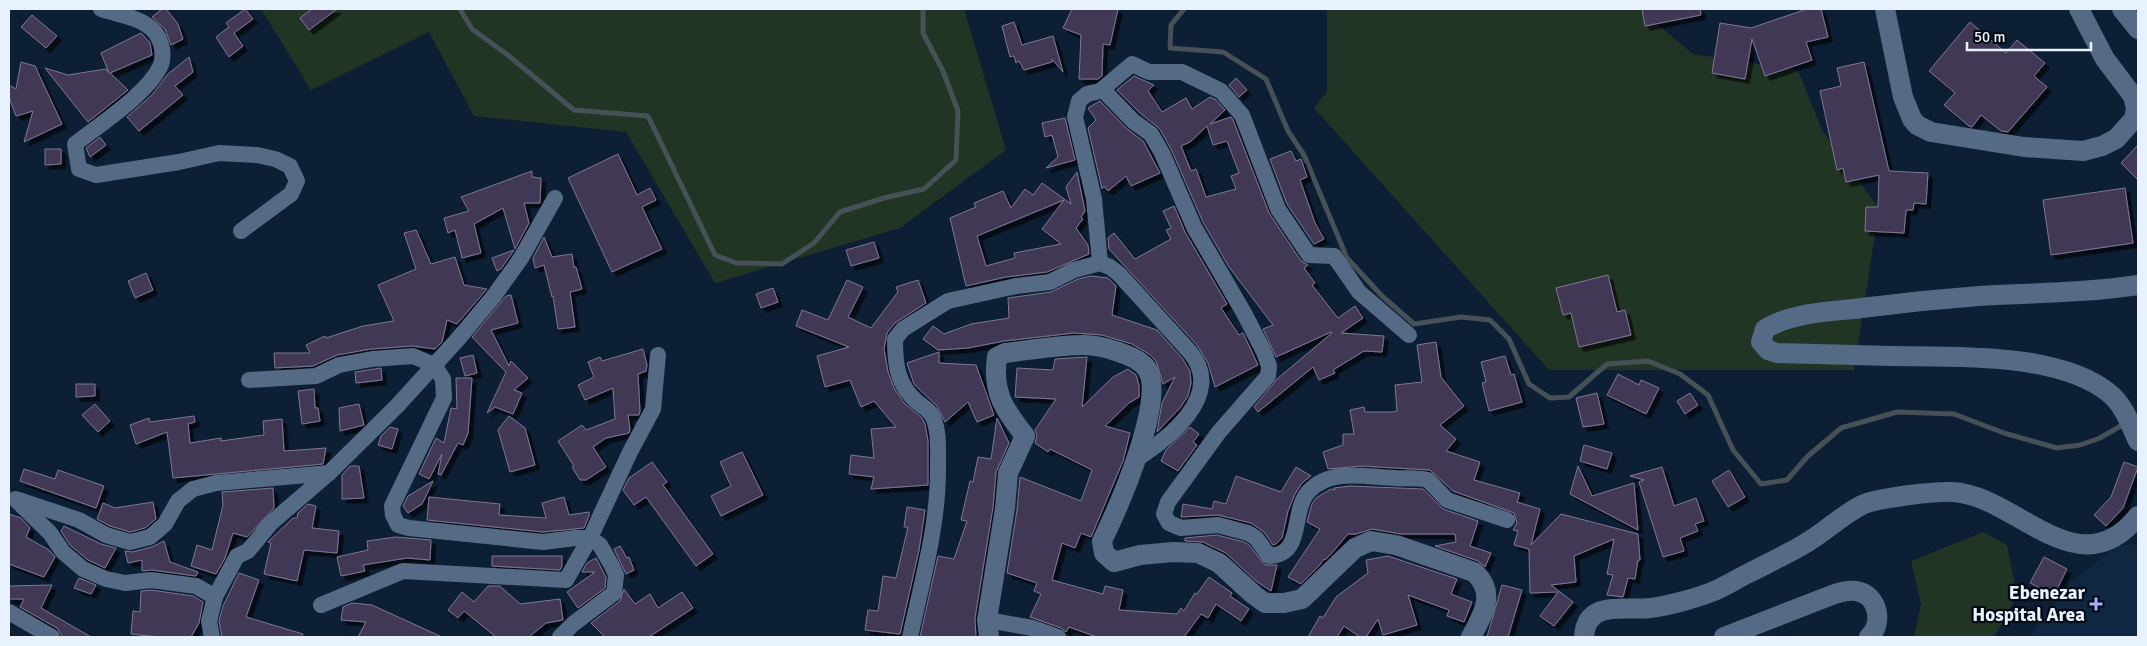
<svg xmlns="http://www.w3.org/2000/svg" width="2147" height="646" viewBox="0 0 2147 646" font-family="Signika,sans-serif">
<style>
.built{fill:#102742}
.green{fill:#213525}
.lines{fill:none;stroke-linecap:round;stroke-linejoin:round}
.stream{stroke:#465057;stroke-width:5}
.building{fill:#413854;stroke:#7f7695;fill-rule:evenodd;filter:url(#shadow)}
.minor{stroke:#556a84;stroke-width:16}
.tertiary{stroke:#556a84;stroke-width:20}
.poi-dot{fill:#a2b2fd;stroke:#030912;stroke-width:2}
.labels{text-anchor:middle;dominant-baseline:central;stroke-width:4.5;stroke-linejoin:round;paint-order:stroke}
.poi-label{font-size:19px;font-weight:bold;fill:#e8f2fe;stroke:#030912;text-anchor:end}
</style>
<defs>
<filter id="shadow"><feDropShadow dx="4.5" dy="4.5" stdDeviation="0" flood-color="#0009"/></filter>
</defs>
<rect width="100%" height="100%" fill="#0d1f34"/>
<!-- built -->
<polygon class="built" points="2138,544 2138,637 2031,637 2036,626 2070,583 2117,546"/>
<!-- green -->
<g class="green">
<polygon points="261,9 964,9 1006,150 900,228 715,283 626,132 474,116 429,32 311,90"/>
<polygon points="1327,9 1639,9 1693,54 1798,70 1822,130 1879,209 1854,370 1549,370 1314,108 1327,92"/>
<polygon points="1983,532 2007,545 2017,596 1994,637 1914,637 1921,604 1911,561"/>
</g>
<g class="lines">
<!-- stream -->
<g class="stream">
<polyline points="460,9 472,29 509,56 574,110 648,116 715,255 736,263 782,264 814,243 840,212 884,198 924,189 956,160 958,111 943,71 923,33 923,9"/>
<polyline points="1184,9 1171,25 1170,48 1223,52 1266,79 1288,131 1304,155 1347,258 1382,296 1414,324 1461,317 1490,320 1509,339 1529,384 1550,398 1569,397 1607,364 1648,361 1680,374 1708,395 1733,450 1761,484 1787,480 1808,456 1841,428 1897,412 1954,414 2004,433 2057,448 2080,445 2100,438 2124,424"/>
</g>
</g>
<!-- building -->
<g class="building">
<polygon points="162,9 166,9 178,24 183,39 171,45 165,29 152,17"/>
<polygon points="245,9 253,19 234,33 243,46 229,57 216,37 229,27 226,23"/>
<polygon points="312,9 337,9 309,30 300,18"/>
<polygon points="1072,9 1118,9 1110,45 1103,44 1102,76 1098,79 1079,79 1081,35 1063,28"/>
<polygon points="1642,9 1700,9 1701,15 1645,26"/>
<polygon points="1807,9 1821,9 1828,37 1806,42 1812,60 1765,76 1752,39 1745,79 1712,73 1720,23 1751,28"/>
<polygon points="32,15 57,36 46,48 21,27"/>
<polygon points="1014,22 1022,45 1053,36 1063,72 1052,59 1052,62 1024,70 1019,61 1016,63 1014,56 1010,57 1002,26"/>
<polygon points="1970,22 2006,53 2017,40 2045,63 2034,76 2047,87 2008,132 2001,131 1981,115 1972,127 1969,126 1944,105 1955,93 1929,71"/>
<polygon points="141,33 150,43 152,55 110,73 128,90 88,122 45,68 68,75 106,69 109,73 101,53"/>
<polygon points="189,57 193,72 175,86 183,95 139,131 127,117 152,95 168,74"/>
<polygon points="21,62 35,66 62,124 24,142 33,111 16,116 9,97 9,85 16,89"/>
<polygon points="1864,62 1889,171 1928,173 1926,204 1914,203 1913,210 1906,210 1904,233 1865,231 1866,207 1878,207 1879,175 1846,182 1843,168 1837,170 1820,91 1841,86 1837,68"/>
<path d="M1134,76L1154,85L1148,91L1162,112L1186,98L1192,109L1210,97L1215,99L1225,110L1210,124L1231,117L1233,120L1269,213L1301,261L1308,265L1304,268L1315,283L1312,285L1338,318L1355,306L1363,318L1341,333L1384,336L1382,352L1364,351L1333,370L1335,373L1319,380L1313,367L1258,412L1254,407L1277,379L1332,333L1331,332L1276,357L1263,329L1273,325L1229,267L1203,222L1171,149L1160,129L1140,113L1117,90ZM1207,126L1213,145L1227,141L1239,173L1231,176L1236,189L1206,197L1196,169L1191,171L1181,146L1190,142Z"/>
<polygon points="1236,78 1247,90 1239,97 1229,85"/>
<polygon points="1100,101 1126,128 1143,141 1160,173 1131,186 1126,176 1108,191 1104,186 1102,189 1088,128 1096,120 1088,108"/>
<polygon points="1065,118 1075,160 1046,168 1058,157 1052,135 1045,137 1042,123"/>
<polygon points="100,137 106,145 90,157 86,148"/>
<polygon points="2138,145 2138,180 2121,163"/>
<polygon points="45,149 61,149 61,164 45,165"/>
<polygon points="1291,151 1296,161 1301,159 1307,177 1300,180 1315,223 1324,239 1314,244 1287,204 1270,159"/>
<polygon points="618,154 637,195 650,188 656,200 642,207 662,249 612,272 568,178"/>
<polygon points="532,171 532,177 541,178 540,203 524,203 529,223 515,249 503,208 474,224 481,253 462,258 455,230 448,233 444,218 469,211 461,197"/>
<path d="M1077,172L1085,211L1081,217L1083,219L1076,228L1088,245L1089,254L1047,272L1006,277L966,286L950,218L976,207L974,203L1003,191L1011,208L1025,189L1033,195L1042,183L1071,204L1066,187ZM1064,200L1042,229L1061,244L1014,253L1015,258L986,266L977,236Z"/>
<polygon points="2125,188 2133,243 2051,255 2043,200"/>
<polygon points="1174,206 1185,232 1227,304 1221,308 1239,335 1243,333 1258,365 1215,387 1208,363 1197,345 1109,249 1108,238 1114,233 1135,259 1171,239 1166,230 1171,228 1163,211"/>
<polygon points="416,230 431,264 455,257 464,285 487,289 457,324 447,320 442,342 435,349 412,346 371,349 337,355 313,366 275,368 274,353 310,353 306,345 325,336 326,338 363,326 394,321 378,285 416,269 404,233"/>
<polygon points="544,237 552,257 572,254 574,268 576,267 582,289 570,292 575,327 558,329 553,296 552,297 544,265 535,268 533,258"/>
<polygon points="874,242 879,258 851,266 846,250"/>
<polygon points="514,250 501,269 497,271 492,258"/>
<polygon points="146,273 153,290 135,298 128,281"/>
<polygon points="1608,275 1617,312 1625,310 1631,335 1579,347 1571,313 1563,315 1556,288"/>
<polygon points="1091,276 1108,278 1116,286 1112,315 1157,330 1182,358 1190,371 1191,383 1188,396 1180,408 1157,432 1162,403 1175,377 1163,384 1156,361 1149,354 1132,344 1102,335 1074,333 1004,341 968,348 938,350 923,339 933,326 944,334 971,324 1009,318 1008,298 1051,292 1078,279"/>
<polygon points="847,280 863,287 848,317 871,328 898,292 896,287 918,280 926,303 895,323 887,333 884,349 888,372 894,388 904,403 922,418 925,424 928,441 928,485 871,489 874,477 849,474 851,455 874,458 871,429 896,427 874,401 861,407 850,380 825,387 817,356 849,347 796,326 802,310 828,320"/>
<polygon points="773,288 778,302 761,308 756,294"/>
<polygon points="511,295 518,323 491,330 509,366 511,361 528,378 514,390 522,393 513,414 495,407 487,413 506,372 472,337 506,296"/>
<polygon points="1436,342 1441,377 1464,406 1440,425 1456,439 1446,451 1480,462 1474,480 1520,493 1517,502 1540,509 1531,545 1561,514 1638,534 1640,560 1638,560 1635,579 1628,578 1623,597 1607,595 1613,575 1607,574 1614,539 1574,556 1576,582 1551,585 1573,602 1554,626 1540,616 1558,592 1530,593 1529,549 1514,545 1518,531 1513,530 1517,523 1514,513 1453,491 1430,470 1361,466 1328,469 1323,452 1343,445 1343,434 1354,434 1350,410 1364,407 1365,412 1393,412 1397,411 1395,385 1422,382 1417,345"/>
<polygon points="643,349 647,365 646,371 638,374 640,411 639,415 628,415 630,430 629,433 606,438 593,447 606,467 586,480 580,480 572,467 574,466 558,441 582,425 586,430 615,419 613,388 585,400 578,385 594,377 588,362 600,357 602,361"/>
<polygon points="939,352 939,363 976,365 994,415 977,422 968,402 945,422 937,406 914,384 907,363"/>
<polygon points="473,355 477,373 465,376 460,358"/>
<polygon points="1505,356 1511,375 1514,374 1522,402 1489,411 1482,383 1486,382 1481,362"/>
<polygon points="1087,357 1082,407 1113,377 1128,369 1136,375 1139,385 1139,397 1129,403 1105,426 1130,433 1123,461 1091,537 1081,533 1075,548 1062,543 1052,580 1103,594 1105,586 1123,590 1119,610 1177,614 1181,608 1184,611 1195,593 1197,594 1209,577 1232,593 1230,596 1249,609 1241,621 1216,604 1208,618 1201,614 1184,637 1097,637 1069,627 1066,632 1061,628 1030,617 1041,594 1034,591 1037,583 1007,573 1017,510 1020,477 1081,501 1092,470 1050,449 1048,452 1035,443 1037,435 1035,430 1056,399 1015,397 1017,368 1053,370 1055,359"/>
<polygon points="381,368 382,380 356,383 355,372"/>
<polygon points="1618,374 1639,385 1641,380 1659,388 1646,414 1607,395"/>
<polygon points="456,378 472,378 468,433 463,445 458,443 441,475 438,474 442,454 429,479 419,474 436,438 444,443 451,408 457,409"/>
<polygon points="76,384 95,384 95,396 76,397"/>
<polygon points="314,389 315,408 318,408 320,421 302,424 298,391"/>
<polygon points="1597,393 1604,424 1583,427 1576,398"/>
<polygon points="1690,393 1698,405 1685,414 1677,401"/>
<polygon points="95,404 110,421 98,432 82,415"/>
<polygon points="359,404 364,425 340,431 339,408"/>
<polygon points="194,416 195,422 188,424 190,443 221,438 221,441 264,435 263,421 282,419 284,451 326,448 323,464 173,478 167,432 136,444 130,425 149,418 150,422"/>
<polygon points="509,416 525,428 535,465 510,472 498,430"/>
<polygon points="997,418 1009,443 996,472 993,507 975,618 976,637 920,637 938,556 954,559 967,521 961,520 970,481 973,482 978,457 991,459"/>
<polygon points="390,427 398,429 392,449 378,445 381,436"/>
<polygon points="1190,427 1199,434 1193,442 1197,445 1178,471 1161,461 1166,450"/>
<polygon points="1584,445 1612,453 1607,469 1580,461"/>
<polygon points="742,452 763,495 721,516 711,496 731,486 720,462"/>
<polygon points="652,462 667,482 663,485 713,554 696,566 646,497 634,505 623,490 629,478"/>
<polygon points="2124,462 2138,467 2123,508 2106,526 2094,515 2111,497"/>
<polygon points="350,466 359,466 364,498 342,499 342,475"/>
<polygon points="1578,466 1592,496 1634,483 1638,530 1570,494"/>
<polygon points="1296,467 1311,476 1302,483 1295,494 1288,511 1282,538 1276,544 1273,545 1264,532 1251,523 1218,515 1181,517 1183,504 1212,509 1214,501 1226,504 1236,476 1281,492"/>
<polygon points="1662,467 1674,506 1696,498 1704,521 1695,524 1698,531 1680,538 1684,551 1663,557 1639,482 1644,480 1630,476"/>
<polygon points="24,469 55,479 58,470 104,486 96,508 20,481"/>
<polygon points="1729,470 1745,497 1728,507 1712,481"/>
<polygon points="433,481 422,504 408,513 403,506 408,496"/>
<polygon points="1350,486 1423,489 1443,509 1478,521 1470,546 1491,553 1485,567 1478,561 1435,546 1456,542 1455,534 1401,534 1372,529 1356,534 1348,534 1331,554 1325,560 1324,559 1319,566 1301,584 1288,577 1320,529 1307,522 1312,504 1316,498 1331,489 1335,490 1334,488"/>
<polygon points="273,488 274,508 247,537 233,533 225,558 216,574 191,566 197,545 212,550 223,505 222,492"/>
<polygon points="429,497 500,504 499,515 546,518 542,503 564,497 569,515 589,512 589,516 584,528 543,532 427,520"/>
<polygon points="153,502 156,519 145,528 130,532 110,526 97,519 103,503 115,508"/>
<polygon points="308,504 316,506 312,528 339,531 337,553 304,550 297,581 264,574 271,543 268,542 293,518 297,518 298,513"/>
<polygon points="907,507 925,510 919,550 900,634 865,630 868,610 878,611 883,576 896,578 908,527 904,527"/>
<polygon points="9,514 21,518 30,528 26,537 49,550 55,557 44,577 9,564"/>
<polygon points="64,526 101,544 116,548 105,568 88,560 70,545 61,531"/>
<polygon points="1217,535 1244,542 1249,545 1265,565 1277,565 1271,591 1256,581 1226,553 1203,542 1185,541 1185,538"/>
<polygon points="396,537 431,540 430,560 407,558 363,565 365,571 341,576 337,557 368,550 367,541"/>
<polygon points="164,541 170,562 198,572 196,576 152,570 142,571 142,560 128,563 125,551 132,552 152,547"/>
<polygon points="620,546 627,558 629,557 634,570 626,574 614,549"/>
<polygon points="492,556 562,556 562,566 560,570 492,566"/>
<polygon points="1388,556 1457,579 1451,594 1472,602 1464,622 1447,616 1449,610 1408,595 1417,625 1383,635 1378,619 1366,637 1360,637 1344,626 1337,637 1308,637 1320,616 1323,618 1336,597 1368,573 1366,560"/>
<polygon points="2044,557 2067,569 2056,591 2050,588 2047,592 2030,583"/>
<polygon points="596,558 606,577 605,588 578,608 567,592 595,572 582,572 587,563"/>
<polygon points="239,573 259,580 246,617 303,634 302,637 222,637 219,621 223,606"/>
<polygon points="79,578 96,585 91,594 74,588"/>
<polygon points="52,585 41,608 91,637 63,637 57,628 20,607 24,599 9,599 9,586"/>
<polygon points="1502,585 1522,590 1508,637 1487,637"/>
<polygon points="488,586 500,586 520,604 560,599 563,620 546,623 529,637 496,637 464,611 458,618 448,610 462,592 474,602"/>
<polygon points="624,589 635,604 650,594 658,608 682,592 693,608 649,637 605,637 591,623 620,601"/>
<polygon points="151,590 193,596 203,602 199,623 191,637 159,637 131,634 133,611 140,612 141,591"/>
<polygon points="352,603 372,605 442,637 358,637 366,622 341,620 343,607"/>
</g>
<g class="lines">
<!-- minor -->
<g class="minor">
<path d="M101,9C119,15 141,17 154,31C162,40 165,56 160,67C146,95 100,124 75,144L79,169L96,175L179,162L219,153L257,155L275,159L290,166L297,181L291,194L241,231"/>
<polyline points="1100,91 1132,64 1149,72 1182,72 1221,91 1242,115 1278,209 1309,255 1334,256 1359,292 1409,335"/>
<polyline points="249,380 316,376 339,365 372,359 413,356 434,365 443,379 444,398 392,506 393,515 398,525 409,528 543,542 575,538 590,538 600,545 612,566 616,575 614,593 573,624 560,637"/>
<path d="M1135,460C1168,439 1226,395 1190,352L1119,274L1110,267L1100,263L1094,199L1075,117L1079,101L1087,94L1100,91L1105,92L1133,121L1151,134L1162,153L1194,227L1244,313L1264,352L1269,366L1268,376L1219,432L1168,502L1164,514L1169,523L1181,528L1218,525L1248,533L1256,538L1269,556C1305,555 1290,511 1309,491C1331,468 1366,477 1394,478C1405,479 1417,477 1428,480L1447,500L1507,520"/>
<polyline points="15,499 50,533 63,552 83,569 106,579 125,583 151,580 196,586 215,597 237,556 248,551 271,523 329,473 397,406 458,339 494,296 521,258 555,198"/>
<polyline points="19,500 79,520 106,535 130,542 150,537 165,524 178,501 193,489 216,483 329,473"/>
<polyline points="321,605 403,571 566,580 590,538 630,452 653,409 658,355"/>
<polyline points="9,612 52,637"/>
<polyline points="987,620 1033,628 1058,637"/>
<polyline points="212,637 209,621 215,597"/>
<path d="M910,637C922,581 939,523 938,465C938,452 939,439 936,427C932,407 922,409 911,396C896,380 895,359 895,339L903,329L948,301L1016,286L1050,282L1074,270L1100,263"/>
</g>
<!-- tertiary -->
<g class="tertiary">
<polyline points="1885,9 1903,97 1912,119 1917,125 1931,132 2024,147 2083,151 2102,146 2116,139 2134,119 2136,108 2133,96 2105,59 2079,9"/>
<polyline points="2122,9 2138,29"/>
<path d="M2138,285C2085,293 2032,293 1979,296C1939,299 1900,303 1861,308C1830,312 1793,312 1765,329L1761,342L1768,350L1777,353C1815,354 1853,355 1891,356C1954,357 2058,352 2109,393C2124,405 2130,424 2138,441"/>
<path d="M989,637L987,620L1005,508L1008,473L1025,436C1004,409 992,393 997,357L1005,353C1031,350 1058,345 1084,345C1100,345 1138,355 1147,369C1167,399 1117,510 1102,541L1104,553L1114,562L1140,555L1173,552L1198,553L1219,563L1254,595L1265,603H1284L1302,599L1355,548L1371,541L1396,545L1474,572C1497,593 1483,614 1471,637"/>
<path d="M1584,637C1586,599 1625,611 1650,608C1667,606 1693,599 1709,593C1723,588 1736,579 1749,573C1768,563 1788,554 1806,543C1825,532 1842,515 1862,505C1877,498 1934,491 1952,492C2015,494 2078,591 2138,516"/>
<path d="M1724,637L1832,595C1840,592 1848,590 1856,591C1878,594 1884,624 1869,637"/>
</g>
</g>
<!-- markers -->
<path class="poi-dot" d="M2093.5 596.5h5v5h5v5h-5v5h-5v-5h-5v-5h5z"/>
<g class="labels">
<!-- poi labels -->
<g class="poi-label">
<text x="2085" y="593">Ebenezar<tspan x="2085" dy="22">Hospital Area</tspan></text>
</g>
</g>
<!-- border -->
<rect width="2147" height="646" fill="none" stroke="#e8f2fe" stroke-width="20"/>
<!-- scale -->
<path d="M1967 42v8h124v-8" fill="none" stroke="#e8f2fe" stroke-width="2.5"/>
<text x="1974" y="42" font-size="15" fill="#e8f2fe" stroke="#030912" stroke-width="4" paint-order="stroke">50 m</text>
</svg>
